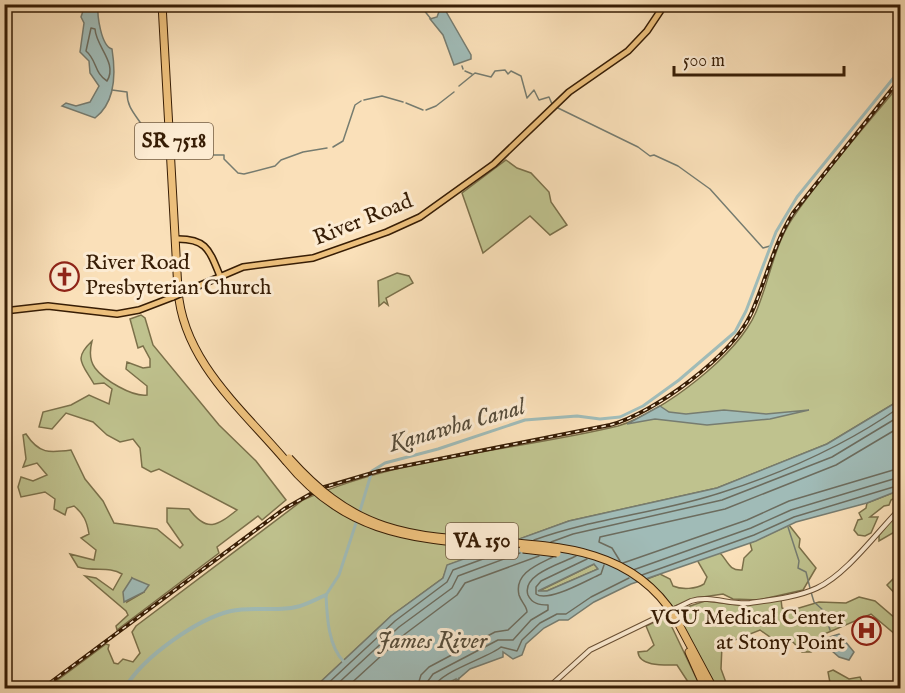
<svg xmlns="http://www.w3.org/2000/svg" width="905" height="693" viewBox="0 0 905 693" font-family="'IM FELL English',serif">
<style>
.green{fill:#bfc28e;stroke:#7b704a;stroke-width:1.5;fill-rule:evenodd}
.water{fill:#a0bbb7;stroke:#767c70;stroke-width:1.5;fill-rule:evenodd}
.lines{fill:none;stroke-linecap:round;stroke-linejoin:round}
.shore{stroke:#6c6c5e;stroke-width:1.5}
.stream{stroke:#767c70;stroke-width:1.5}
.canal{stroke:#a0bbb7;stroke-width:3}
.river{stroke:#a0bbb7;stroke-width:4}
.minor-casing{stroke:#684e32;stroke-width:6}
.major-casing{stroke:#371d05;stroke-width:8}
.highway-casing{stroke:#371d05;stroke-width:9}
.minor{stroke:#fcebd2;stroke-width:4}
.major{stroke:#edc07c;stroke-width:5}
.highway{stroke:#edc07c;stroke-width:7}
.rail-casing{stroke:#371d05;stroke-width:4}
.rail{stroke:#fcebd2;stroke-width:1.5;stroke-dasharray:4.5;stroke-linecap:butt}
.major-bridge-casing{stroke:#371d05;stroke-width:8;stroke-linecap:butt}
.highway-bridge-casing{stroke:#371d05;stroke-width:9;stroke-linecap:butt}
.major-bridge{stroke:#edc07c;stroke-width:5}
.highway-bridge{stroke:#edc07c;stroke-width:7}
.labels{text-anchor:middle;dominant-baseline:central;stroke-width:6;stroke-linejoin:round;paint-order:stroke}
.shield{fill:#fcebd2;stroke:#725b42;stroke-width:1.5}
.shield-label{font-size:21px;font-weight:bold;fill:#371d05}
.street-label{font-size:22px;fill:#371d05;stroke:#fcebd2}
.poi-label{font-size:22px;fill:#371d05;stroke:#fcebd2;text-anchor:start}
.water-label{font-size:24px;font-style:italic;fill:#564c3a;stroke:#fcebd2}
</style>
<rect width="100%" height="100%" fill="#fae0b9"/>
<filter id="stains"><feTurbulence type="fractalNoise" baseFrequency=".00333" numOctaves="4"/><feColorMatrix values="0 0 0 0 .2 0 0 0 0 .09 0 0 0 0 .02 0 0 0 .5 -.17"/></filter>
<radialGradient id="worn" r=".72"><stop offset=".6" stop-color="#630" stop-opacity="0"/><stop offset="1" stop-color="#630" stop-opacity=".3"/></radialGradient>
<!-- green -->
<g class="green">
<path d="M900,84V400L827,444L717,488L569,521L448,565L443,578L391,616L314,688H47L106,644L109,645L108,649L114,663L118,664L123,659L133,662L140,653L132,632L136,626L303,500C402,456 514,451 618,426C662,413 738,355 756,312C769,282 774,246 792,219C824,172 864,128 900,84Z"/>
<polygon points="506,160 517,168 531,173 549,192 551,202 567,225 550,235 530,216 483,253 462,193"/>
<polygon points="397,273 409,276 413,283 386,298 388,305 384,302 379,306 378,281"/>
<path d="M141,315L145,318L153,345L219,425L256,461L286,500L262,520L258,516L217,547L219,553L117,630L116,626L128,615L126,611L85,576L96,578L113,590L122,574C109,566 95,572 78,567L70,554L94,560L96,550L81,538L89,534C87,522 84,514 74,506L67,508L65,515L54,509L55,499L45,492L21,497L18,487L21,477L33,481L47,475L37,463L23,467L26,459L23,435L26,434C39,454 49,453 71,450L85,479L103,501L114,523L157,529L180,548L183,545L167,522V508L189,509C207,533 217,526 237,510L159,469L151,472L142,467L140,448L133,439L120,442L107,435L93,422L66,413L52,429L39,427L43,412L71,405L89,395L109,404L112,389L104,383L94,384C82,363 73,359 92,341C90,349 89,360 95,368C104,380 132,397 147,395V386L126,369L127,362L143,368L150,367V359L143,346L138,348L130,319ZM132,578L144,592L127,602Z"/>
<polygon points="900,490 900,495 891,500 889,505 884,506 870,517 878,517 871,533 865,536 858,535 854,530 858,520 862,519 859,513 866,508 867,503"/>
<polygon points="900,511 898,530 879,541 879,534"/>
<path d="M789,525L800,539L799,547L816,568L803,590L759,600L733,599L723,594L696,598L673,607L647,579L660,574L670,579L673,586C682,590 696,589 704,584L707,577L697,560L719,552C728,560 728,571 742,570L744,558L752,550L750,543Z"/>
<polygon points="594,564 598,569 547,591 537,592"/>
<polygon points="895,577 900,577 900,599 887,585"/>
<polygon points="859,597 875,601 895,618 900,615 900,635 896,635 871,614 822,635 819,647 811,652 802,652 793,642 780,644 760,630 722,645 721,669 728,688 717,688 675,611 705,601 739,605 781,599 782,608 789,611 819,602 846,603"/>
<path d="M666,617L670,623L701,688H692L677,665C666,665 639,667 638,652L647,651L654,645L646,626Z"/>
<polygon points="833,670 849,679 860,677 865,688 831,688 828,672"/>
</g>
<!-- water -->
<g class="water">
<path d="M85,5H98C97,15 101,46 112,49C116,74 116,102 95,118L62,106L66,103L76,106L90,102L99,86L90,73L89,61L80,52L84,23L81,17Z"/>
<polygon points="444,8 471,55 471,59 454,65 443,35 430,19 437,17 440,9"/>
<path d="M900,400V490L867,503L796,522L756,541L631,584L594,602L568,620H559L544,628L526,644L522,655L513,659L503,652V657L470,669L456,681V679L437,688H314L391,616L443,578L447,565L569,521L717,488L827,444ZM594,564L598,569L547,591H538Z"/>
<polygon points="660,406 669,412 686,414 724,410 766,414 809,410 770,419 707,425 655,419 627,424"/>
<polygon points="132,578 149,585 144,592 124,602 123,592"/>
<polygon points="839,634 854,652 849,660 839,657 824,644 826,638"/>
</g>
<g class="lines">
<!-- shore -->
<g class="shore">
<path d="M91,28L95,29C96,47 118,63 107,81C94,73 97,60 86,51Z"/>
<path d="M534,540C595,518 659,513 720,493C783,473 846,445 900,407"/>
<polyline points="551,542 573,534 722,500 832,457 900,416"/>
<path d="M587,559L541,581L536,587V594C548,603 587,580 601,574L604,565"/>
<polyline points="620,561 612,548 599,542 600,537 725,509 836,465 900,427"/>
<polyline points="623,563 747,520 789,501 900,468"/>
<polyline points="633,570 751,528 791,510 900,477"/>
<polyline points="642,575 754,535 794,517 900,485"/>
<polyline points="323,688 395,621 447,582 453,570 513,548"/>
<polyline points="333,688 399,627 452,588 458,576 520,553"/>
<polyline points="346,688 405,634 457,595 465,583 539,556"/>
<path d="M417,688L421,675L429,667L495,632L508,630L527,612C527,606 521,602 519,595C514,573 537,565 553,557"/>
<path d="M426,688L428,681L433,674L498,640H513L531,620L548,610V605C540,605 532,604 528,595C521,574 563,563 576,556"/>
<path d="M434,688C436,673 490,657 501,647L517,651L522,640L540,623L557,614H566L591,597L629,578"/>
</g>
<!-- stream -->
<g class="stream">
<polyline points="419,4 431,19"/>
<polyline points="462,66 463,69"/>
<polyline points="465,71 472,74"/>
<polyline points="459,86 475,73 491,77 495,71 505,70 508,74 511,71 521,76 527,98 534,90 539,100 549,97 552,104"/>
<path d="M112,90L127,92C127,107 134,113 142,125C148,135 150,146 163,149"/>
<polyline points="364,100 382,96 403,102"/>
<polyline points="406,103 423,110"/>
<polyline points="558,108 638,147 650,156 654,155 678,166 710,189 763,248 770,246"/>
<polyline points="426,110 436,106 454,92"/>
<polyline points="333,147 343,141 355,105 361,101"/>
<polyline points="181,152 198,156"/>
<polyline points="204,155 224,155 224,159 238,173 244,174 275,166 281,160 303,152 327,148"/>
<polyline points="788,527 799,561 798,568 806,572 810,588"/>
<polyline points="811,592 814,602 824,611 830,630"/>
<polyline points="457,688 459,678"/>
</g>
<!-- canal -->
<g class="canal">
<polyline points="359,514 372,471 385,463 438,449 525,420 577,416 600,419 620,417 643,406 679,380 735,332 746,311 776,232 797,197 900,70"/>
<path d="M344,662C328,646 327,616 326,595L339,575L357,520"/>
</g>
<!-- river -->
<path class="river" d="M125,688C143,657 197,619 231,611C253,606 275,612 296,607C306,605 316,599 326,595"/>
<defs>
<path id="minor" d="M548,688L590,650L691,601C710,595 730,605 750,603C771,600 798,597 817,588C847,574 877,532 900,509"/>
<g id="major">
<path d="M175,239C206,238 209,249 220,276"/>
<polyline points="189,290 243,267 313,258 387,232 420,217 494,164 569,92 628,51 647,31 665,4"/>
<polyline points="4,311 48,306 117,314 139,310 173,297"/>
</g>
<g id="highway">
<path d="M162,4L178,290C183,361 242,409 286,461"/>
<polyline points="675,617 713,688"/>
<polyline points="689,652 705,688"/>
</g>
</defs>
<!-- minor casing -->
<use href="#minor" class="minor-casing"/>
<!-- major casing -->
<use href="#major" class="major-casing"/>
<!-- highway casing -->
<use href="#highway" class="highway-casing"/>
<!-- minor -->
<use href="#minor" class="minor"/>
<!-- major -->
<use href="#major" class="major"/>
<!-- highway -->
<use href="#highway" class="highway"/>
<defs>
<path id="rail" d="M43,688L284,509L321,488L379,471L610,425C654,413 731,357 751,314C766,281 773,245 793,213L900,79"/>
</defs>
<!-- rail casing -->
<use href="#rail" class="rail-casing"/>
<!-- rail -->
<use href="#rail" class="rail"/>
<defs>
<polyline id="major-bridge" points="173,297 189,290"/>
<g id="highway-bridge">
<path d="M289,458C316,488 345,513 385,526C481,558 613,516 675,617"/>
<path d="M286,461C346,535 412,538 500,547"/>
<polyline points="523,549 557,553"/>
</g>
</defs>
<!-- major-bridge casing -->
<use href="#major-bridge" class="major-bridge-casing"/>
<!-- highway-bridge casing -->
<use href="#highway-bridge" class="highway-bridge-casing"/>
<!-- major-bridge -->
<use href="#major-bridge" class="major-bridge"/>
<!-- highway-bridge -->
<use href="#highway-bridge" class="highway-bridge"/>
</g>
<!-- icons -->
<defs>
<symbol id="church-ring" viewBox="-11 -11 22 22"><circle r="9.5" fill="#fcebd2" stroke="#8f2418" stroke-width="1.5"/><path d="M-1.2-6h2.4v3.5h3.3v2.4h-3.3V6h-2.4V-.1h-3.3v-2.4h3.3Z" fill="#8f2418"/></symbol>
<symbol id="hospital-ring" viewBox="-11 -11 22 22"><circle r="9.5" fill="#fcebd2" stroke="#8f2418" stroke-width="1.5"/><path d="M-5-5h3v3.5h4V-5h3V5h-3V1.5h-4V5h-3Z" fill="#8f2418"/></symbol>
</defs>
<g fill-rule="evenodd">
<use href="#church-ring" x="48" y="260" width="33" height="33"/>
<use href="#hospital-ring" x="850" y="614" width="33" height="33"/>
</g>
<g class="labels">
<!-- shield labels -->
<g class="shield">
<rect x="135" y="123" width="78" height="36" rx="4.5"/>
<rect x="446" y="523" width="72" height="36" rx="4.5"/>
</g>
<g class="shield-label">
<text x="174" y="141">SR 7518</text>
<text x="482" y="541">VA 150</text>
</g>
<!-- street labels -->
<g class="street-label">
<text transform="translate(363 220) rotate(-22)">River Road</text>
</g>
<!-- poi labels -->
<g class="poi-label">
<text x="85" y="263">River Road<tspan x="85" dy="25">Presbyterian Church</tspan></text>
<text x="845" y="618" text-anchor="end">VCU Medical Center<tspan x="845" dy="25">at Stony Point</tspan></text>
</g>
<!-- water labels -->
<g class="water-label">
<text transform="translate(457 426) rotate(-16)">Kanawha Canal</text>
<text x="432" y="641">James River</text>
</g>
</g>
<!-- margin -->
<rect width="905" height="693" fill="none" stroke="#fae0b9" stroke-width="24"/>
<rect x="6" y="6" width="893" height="681" fill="none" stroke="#371d05" stroke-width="3"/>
<rect x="12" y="12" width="881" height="669" fill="none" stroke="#371d05" stroke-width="1.5"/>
<!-- scale -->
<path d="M674 66v9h170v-9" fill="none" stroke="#371d05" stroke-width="3"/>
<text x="683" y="66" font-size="18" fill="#371d05" stroke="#fcebd2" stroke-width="4.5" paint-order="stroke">500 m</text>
<rect width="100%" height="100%" filter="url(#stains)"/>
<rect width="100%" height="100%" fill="url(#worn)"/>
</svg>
